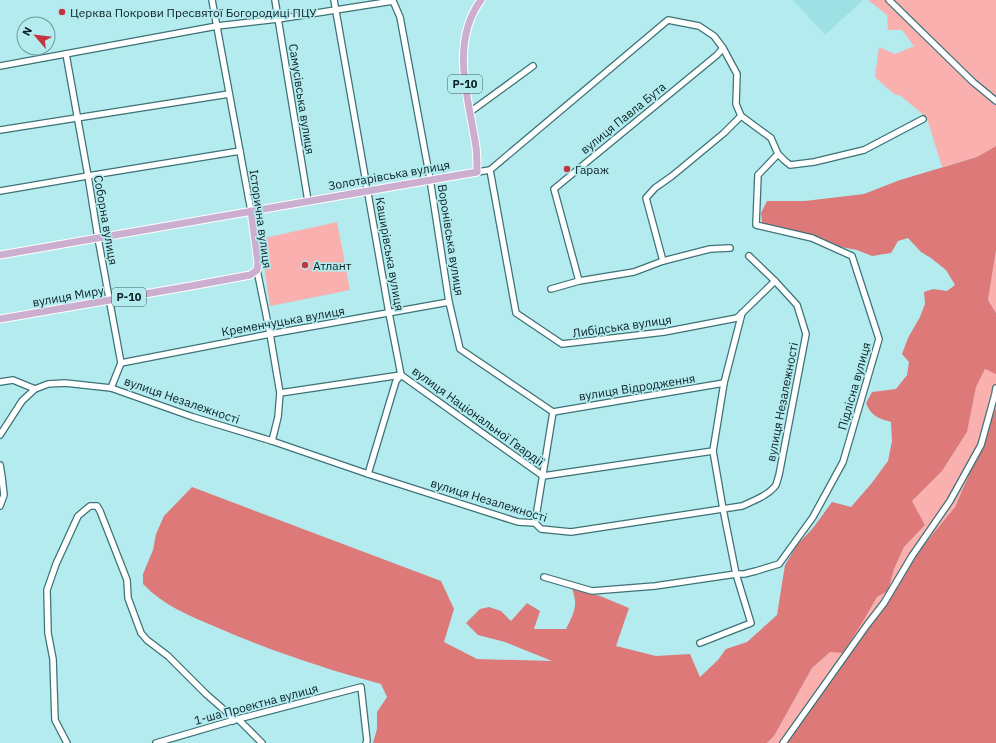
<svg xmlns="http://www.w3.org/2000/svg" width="996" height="743" viewBox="0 0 996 743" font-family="'IBM Plex Sans',sans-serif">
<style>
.built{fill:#9ee1e5}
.green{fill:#f9b0ae}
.forest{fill:#dd7a79}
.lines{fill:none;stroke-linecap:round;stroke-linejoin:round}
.minor-casing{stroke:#3d7276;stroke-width:8}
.major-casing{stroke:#fff;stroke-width:9}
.minor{stroke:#fff;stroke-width:5.5}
.major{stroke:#ccaed1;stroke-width:7}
.poi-dot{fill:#c53540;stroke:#b3ebef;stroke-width:1.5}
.labels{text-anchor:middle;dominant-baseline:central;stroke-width:3.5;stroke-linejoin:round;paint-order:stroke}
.shield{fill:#b3ebef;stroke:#3d5e60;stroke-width:1}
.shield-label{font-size:11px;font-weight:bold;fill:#0b2123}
.poi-label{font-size:12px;fill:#0b2123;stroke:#b3ebef;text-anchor:start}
.street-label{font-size:12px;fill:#0b2123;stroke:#b3ebef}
</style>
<rect width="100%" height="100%" fill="#b3ebef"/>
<!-- built -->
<polygon class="built" points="793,0 863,0 825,35"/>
<!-- green -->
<g class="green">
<polygon points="868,0 996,0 996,146 977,157 942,167 927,118 901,96 894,94 875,77 879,47 895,54 914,46 902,30 888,30 887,15"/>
<polygon points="337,222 350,290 270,306 260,239"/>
<polygon points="996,250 996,313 988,300"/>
<polygon points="985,369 996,373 996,370 996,408 982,445 955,507 913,558 842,665 787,743 767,743 774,736 812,668 862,623 877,597 888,591 894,569 904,547 925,525 912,501 942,471 967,432 976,387"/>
</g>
<!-- forest -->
<g class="forest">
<path d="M996,146V250L988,300L996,313V374L985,369L976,387L967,432L942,471L912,501L925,525L904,547L894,569L888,591L877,597L862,623L843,653L830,652L812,668L774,736L767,743H373L377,729V712L387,697L381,684C325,669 268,650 216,627C189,616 163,605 143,584V574L153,550L156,534L164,516L192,487L441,581L454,609L444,642L477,659L552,661L505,642L478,635L466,623L480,609L489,607L501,611L511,621L527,603L540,611L534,629H566C573,614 579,606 572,589L600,596L629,608L616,646L656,656L690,654L700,677L718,660L726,649L747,642L777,615L785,565L797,545L813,528L832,502L851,507L871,484L888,461L892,441L891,422C878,418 871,416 866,403L872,392L896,389L907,375L909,362L902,354L908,338L920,317L925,304L924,292L933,289L947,291L955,285L946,270L931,258L921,252L908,238L898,241L891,253L872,256L857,250L836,246L763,229L761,213L767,201H805L864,194L900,180L977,157Z"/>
<polygon points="996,408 996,743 787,743 842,665 913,558 955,507 982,445"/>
</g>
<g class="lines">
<defs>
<g id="minor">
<polyline points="212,0 251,211"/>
<polyline points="275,0 308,201"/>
<polyline points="334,0 389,313 401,375 396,381 368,474"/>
<polyline points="889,0 973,82 996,101"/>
<polyline points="66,54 88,176 98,238 121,363 111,388"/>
<polyline points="0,66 217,26 278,19 393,1 400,17 430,179 449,302 460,349 553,412"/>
<polyline points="470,112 533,66"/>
<polyline points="741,116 771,138 778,154 784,160 790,165 814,162 864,150 923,119"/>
<polyline points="0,130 229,94"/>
<polyline points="490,170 516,313 562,344 664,332 737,318 775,281"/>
<polyline points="477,172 490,170 668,20 699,26 714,36 723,48 737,74 736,104 741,116 724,133 672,176 655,188 646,198 663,261"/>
<path d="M0,191C80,177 159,164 240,151"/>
<polyline points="257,270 270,334 280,393 278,417 272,441"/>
<polyline points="579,281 554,189 717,55 723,48"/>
<polyline points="551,289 579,281 634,272 663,261 710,249 730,248"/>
<polyline points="121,363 270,334 449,302"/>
<polyline points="0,382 13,380 35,389"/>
<polyline points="280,393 401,375 543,476 713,451 724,383 742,313"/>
<polyline points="553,412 724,383"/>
<path d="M0,435L22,401L35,389L48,384L65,383L111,388L193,417L272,441L368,474L518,522L535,523L541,529L571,532L742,506C753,501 769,495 776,485C777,482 778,478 779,475L806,334L797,305L775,281L749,256"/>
<polyline points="0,465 2,477 4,495 0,506"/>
<polyline points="535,523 553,412"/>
<polyline points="544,577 592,591 655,586 736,574 744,574 756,571 779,564 813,517 843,462 879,339 852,256 812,238 756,225 758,175 778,154"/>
<polyline points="700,643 751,623 736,574 723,509 713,451"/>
<polyline points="238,719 262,743"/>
<polyline points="67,743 55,720 53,659 48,633 47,590 56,564 78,516 90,506 97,506 100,511 127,580 128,598 141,633 147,640 168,656 206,694 230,715 233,721"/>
<polyline points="156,743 238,719 361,687 367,741 366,743"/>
<polyline points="783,743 867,625 884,603 912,556 950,501 981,445 995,394 996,388"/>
</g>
<g id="major">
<path d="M0,255L477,172C477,163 477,155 476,147C469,99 449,44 481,0"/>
<polyline points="0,319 191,286 250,275 257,270 258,263 251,211"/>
</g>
</defs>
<!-- minor casing -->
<use href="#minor" class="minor-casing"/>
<!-- major casing -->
<use href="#major" class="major-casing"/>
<!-- minor -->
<use href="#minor" class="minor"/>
<!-- major -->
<use href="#major" class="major"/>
</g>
<!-- markers -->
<g class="poi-dot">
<circle cx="62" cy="12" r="4"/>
<circle cx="567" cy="169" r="4"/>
<circle cx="305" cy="265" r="4"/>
</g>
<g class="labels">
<!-- shield labels -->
<g class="shield">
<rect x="448" y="75" width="34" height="18" rx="3"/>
<rect x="112" y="288" width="34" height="18" rx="3"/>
</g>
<g class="shield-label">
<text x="465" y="84">Р-10</text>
<text x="129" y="297">Р-10</text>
</g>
<!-- poi labels -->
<g class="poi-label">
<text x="70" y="12">Церква Покрови Пресвятої Богородиці ПЦУ</text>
<text x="575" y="169">Гараж</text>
<text x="313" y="265">Атлант</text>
</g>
<!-- street labels -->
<g class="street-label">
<text transform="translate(302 99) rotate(81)">Самусівська вулиця</text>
<text transform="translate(623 118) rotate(-39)">вулиця Павла Бута</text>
<text transform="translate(389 175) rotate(-10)">Золотарівська вулиця</text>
<text transform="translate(261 219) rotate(82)">Історична вулиця</text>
<text transform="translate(106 220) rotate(80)">Соборна вулиця</text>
<text transform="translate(451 240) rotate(81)">Воронівська вулиця</text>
<text transform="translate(390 254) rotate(80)">Каширівська вулиця</text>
<text transform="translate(68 296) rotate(-10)">вулиця Миру</text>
<text transform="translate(283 321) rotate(-10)">Кременчуцька вулиця</text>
<text transform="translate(622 326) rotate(-8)">Либідська вулиця</text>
<text transform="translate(854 386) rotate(-74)">Підлісна вулиця</text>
<text transform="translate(637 387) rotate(-9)">вулиця Відродження</text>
<text transform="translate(182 400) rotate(19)">вулиця Незалежності</text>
<text transform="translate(782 402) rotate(-79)">вулиця Незалежності</text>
<text transform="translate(478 416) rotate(36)">вулиця Національної Гвардії</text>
<text transform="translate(489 500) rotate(17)">вулиця Незалежності</text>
<text transform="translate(256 704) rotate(-15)">1-ша Проектна вулиця</text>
</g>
</g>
<!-- north arrow -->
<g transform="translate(36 36) rotate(298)"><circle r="19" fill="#b3ebef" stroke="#709a9d"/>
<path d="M0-3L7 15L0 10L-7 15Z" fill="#c53540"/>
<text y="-6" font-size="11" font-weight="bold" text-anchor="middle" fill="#0b2123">N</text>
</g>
</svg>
